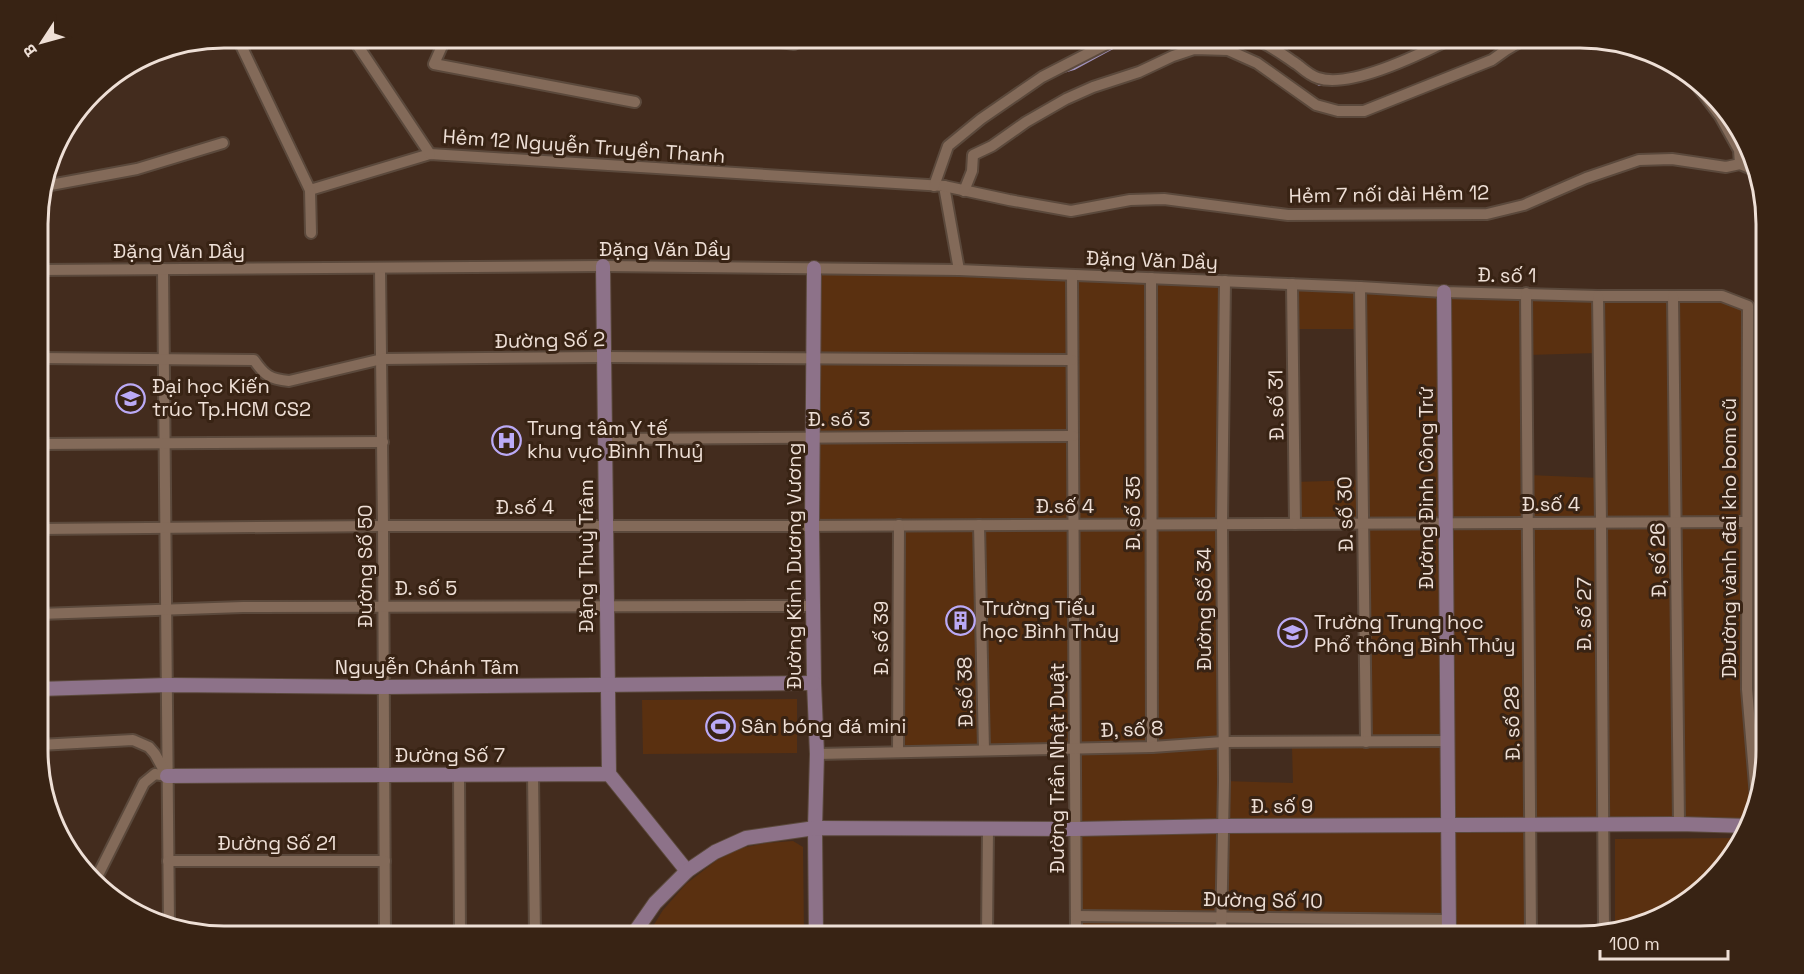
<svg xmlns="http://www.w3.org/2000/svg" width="1804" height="974" viewBox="0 0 1804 974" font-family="'Space Grotesk',sans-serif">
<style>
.green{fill:#5a3010;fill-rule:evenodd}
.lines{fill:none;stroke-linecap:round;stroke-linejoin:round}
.stream{stroke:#a192bc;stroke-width:2}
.street-casing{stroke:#5b493c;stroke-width:14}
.secondary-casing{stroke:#5b493c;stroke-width:16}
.street{stroke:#836a59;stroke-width:10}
.secondary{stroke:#8d7289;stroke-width:14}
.labels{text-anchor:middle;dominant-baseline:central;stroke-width:6;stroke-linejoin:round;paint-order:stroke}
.street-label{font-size:20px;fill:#eedfd6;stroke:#382314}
.poi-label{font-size:20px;fill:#eedfd6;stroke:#382314;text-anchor:start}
.rim{fill:none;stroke:#eedfd6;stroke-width:3}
</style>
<rect width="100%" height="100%" fill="#432c1e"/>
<!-- green -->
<g class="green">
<path d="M814,268L1225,281L1224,781L1293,783L1292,747L1422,742H1366L1363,523L1295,524L1294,482L1362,480L1360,329H1293L1292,284L1722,296L1748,306L1747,522L1754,805L1749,826L1531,825V936H1076L1075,749H901L902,526H812ZM1598,353L1600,478L1528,475L1527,355Z"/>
<polygon points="797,699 797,753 643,754 642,700"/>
<polygon points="1737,838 1737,844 1684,905 1615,928 1615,839"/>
<polygon points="793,841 803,847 804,936 647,936 663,910 686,884 717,860 741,848 766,843"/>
</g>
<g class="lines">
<!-- stream -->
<g class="stream">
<polyline points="1230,37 1251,43"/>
<polyline points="1060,73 1074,69 1133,37"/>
<polyline points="1314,82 1319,85 1328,84"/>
</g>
<defs>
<g id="street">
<polyline points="237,37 310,190 430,154 944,186 959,270"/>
<polyline points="352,37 430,154"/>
<polyline points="446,37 434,64 635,102"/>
<polyline points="748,37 794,44 797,42 797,37"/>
<path d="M1250,37C1268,43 1283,55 1298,65C1304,70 1311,76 1318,78C1351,89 1423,53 1454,37"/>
<polyline points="1740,164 1754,170"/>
<polyline points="45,186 137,169 223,143"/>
<polyline points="934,186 948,146 981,119 1042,77 1120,37"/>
<polyline points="944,186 1009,200 1071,211 1130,200 1164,199 1288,215 1487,214 1524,205 1586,178 1639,160 1672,159 1726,167 1740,164 1739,150 1720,116 1699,88"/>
<polyline points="310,190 311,233"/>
<polyline points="964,191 972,171 973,155 992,146 1026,122 1066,99 1093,87 1139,72 1173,56 1194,49 1228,50 1257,63 1316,105 1338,111 1364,111 1492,60 1506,50 1528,37"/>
<polyline points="380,268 383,526 385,936"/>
<polyline points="163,269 169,924"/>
<polyline points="38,270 603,266 959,270 1360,287 1444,292 1598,296 1722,296 1748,306 1747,689 1756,797"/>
<polyline points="1072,275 1076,936"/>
<polyline points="1151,278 1152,747"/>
<polyline points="1292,284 1295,524"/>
<polyline points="1360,287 1366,742"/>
<polyline points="1526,293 1531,936"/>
<polyline points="1598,296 1601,522 1604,932"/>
<polyline points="1673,296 1679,824"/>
<path d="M38,358L254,360C265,376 270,379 289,381L382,359L605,357L1072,360"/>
<polyline points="605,439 1073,436"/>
<polyline points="38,444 383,442"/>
<polyline points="979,525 984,750"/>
<polyline points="39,529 383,526 793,526 1747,522"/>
<polyline points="39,614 243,607 814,606"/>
<polyline points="39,745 133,740 149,747 155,754 166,774"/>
<polyline points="898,752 899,525"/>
<polyline points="817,754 1152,747 1223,742 1448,741"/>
<polyline points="533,774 535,936"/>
<polyline points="459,775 460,936"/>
<polyline points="168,861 385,861"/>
<polyline points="97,881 97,877 144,783 155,774 167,776"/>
<polyline points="1076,916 1449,920"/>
<polyline points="987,936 988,828"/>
<polyline points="1221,936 1224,781 1222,524 1225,281"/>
</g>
<g id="secondary">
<polyline points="603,266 609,774"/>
<polyline points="814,268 812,526 814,683 817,754 815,828 816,936"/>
<polyline points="1444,292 1449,936"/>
<polyline points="39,689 168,685 384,687 814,683"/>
<polyline points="167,776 609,774 687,871"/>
<polyline points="632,936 655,903 687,871 715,852 746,838 815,828 1075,829 1222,826 1679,824 1749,826"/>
</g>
</defs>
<!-- street casing -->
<use href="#street" class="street-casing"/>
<!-- secondary casing -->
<use href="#secondary" class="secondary-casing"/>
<!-- street -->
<use href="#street" class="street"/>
<!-- secondary -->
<use href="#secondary" class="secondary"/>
</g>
<!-- icons -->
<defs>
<symbol id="school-ring" viewBox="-11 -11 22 22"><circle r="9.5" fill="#382314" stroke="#bbaaf6" stroke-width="1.5"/><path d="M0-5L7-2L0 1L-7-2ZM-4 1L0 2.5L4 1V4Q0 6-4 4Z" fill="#bbaaf6"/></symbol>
<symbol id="hospital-ring" viewBox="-11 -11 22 22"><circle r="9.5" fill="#382314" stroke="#bbaaf6" stroke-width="1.5"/><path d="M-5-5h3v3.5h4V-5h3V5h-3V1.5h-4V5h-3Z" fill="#bbaaf6"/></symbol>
<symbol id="building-ring" viewBox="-11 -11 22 22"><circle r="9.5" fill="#382314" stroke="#bbaaf6" stroke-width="1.5"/><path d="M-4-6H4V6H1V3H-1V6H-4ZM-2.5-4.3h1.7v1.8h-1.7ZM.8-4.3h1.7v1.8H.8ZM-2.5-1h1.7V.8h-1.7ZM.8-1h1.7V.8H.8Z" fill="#bbaaf6"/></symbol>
<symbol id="stadium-ring" viewBox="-11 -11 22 22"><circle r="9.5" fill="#382314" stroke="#bbaaf6" stroke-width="1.5"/><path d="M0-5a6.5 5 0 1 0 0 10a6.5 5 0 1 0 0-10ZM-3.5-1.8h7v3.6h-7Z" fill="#bbaaf6"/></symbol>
</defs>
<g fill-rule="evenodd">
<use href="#school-ring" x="114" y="382" width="33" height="33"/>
<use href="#hospital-ring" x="490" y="424" width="33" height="33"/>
<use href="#building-ring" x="944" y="604" width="33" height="33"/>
<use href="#school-ring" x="1276" y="616" width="33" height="33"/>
<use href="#stadium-ring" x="704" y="710" width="33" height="33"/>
</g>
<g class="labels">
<!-- street labels -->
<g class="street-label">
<text transform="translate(584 146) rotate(4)">Hẻm 12 Nguyễn Truyền Thanh</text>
<text transform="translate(1389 194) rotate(-1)">Hẻm 7 nối dài Hẻm 12</text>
<text x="665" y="249">Đặng Văn Dầy</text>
<text x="179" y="251">Đặng Văn Dầy</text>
<text transform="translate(1152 260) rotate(2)">Đặng Văn Dầy</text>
<text transform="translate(1507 275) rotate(1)">Đ. số 1</text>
<text transform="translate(550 340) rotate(-1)">Đường Số 2</text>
<text transform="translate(1276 405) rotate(-91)">Đ. số 31</text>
<text x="839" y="419">Đ. số 3</text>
<text transform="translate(1426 488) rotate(-90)">Đường Đinh Công Trứ</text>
<text x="1551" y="504">Đ.số 4</text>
<text x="1065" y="506">Đ.số 4</text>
<text x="525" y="507">Đ.số 4</text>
<text transform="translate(1133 513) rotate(-90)">Đ. số 35</text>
<text transform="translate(1345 514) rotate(-91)">Đ. số 30</text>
<text transform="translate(1729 538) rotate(-90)">DĐường vành đai kho bom cũ</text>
<text transform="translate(586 556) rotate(-90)">Đặng Thuỳ Trâm</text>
<text transform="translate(1658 560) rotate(-91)">Đ, số 26</text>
<text transform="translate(365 566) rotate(-90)">Đường Số 50</text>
<text transform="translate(794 566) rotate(-90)">Đường Kinh Dương Vương</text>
<text x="426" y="588">Đ. số 5</text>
<text transform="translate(1204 609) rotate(-90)">Đường Số 34</text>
<text transform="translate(1584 614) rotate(-90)">Đ. số 27</text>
<text transform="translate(881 638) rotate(-90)">Đ. số 39</text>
<text x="427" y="667">Nguyễn Chánh Tâm</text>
<text transform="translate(965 692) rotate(-91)">Đ.số 38</text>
<text transform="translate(1512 723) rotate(-91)">Đ. số 28</text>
<text transform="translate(1132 729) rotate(-2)">Đ, số 8</text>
<text x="450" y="755">Đường Số 7</text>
<text transform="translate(1057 768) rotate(-90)">Đường Trần Nhật Duật</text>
<text x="1282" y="806">Đ. số 9</text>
<text x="277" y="843">Đường Số 21</text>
<text transform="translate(1263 900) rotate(1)">Đường Số 10</text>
</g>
<!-- poi labels -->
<g class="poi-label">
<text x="152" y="386">Đại học Kiến<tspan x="152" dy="23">trúc Tp.HCM CS2</tspan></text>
<text x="527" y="428">Trung tâm Y tế<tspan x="527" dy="23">khu vực Bình Thuỷ</tspan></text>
<text x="982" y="608">Trường Tiểu<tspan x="982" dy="23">học Bình Thủy</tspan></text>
<text x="1314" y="622">Trường Trung học<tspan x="1314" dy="23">Phổ thông Bình Thủy</tspan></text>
<text x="741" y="726">Sân bóng đá mini</text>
</g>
</g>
<!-- crop -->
<path d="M0 0H1804V974H0ZM224 48H1580A176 176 0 0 1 1756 224V750A176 176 0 0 1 1580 926H224A176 176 0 0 1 48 750V224A176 176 0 0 1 224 48Z" fill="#382314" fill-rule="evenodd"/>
<path class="rim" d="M224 48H1580A176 176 0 0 1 1756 224V750A176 176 0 0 1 1580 926H224A176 176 0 0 1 48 750V224A176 176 0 0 1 224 48Z"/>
<!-- north arrow -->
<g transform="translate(42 42) rotate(234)" stroke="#382314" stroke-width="4.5" paint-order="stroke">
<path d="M0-4.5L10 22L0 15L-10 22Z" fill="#eedfd6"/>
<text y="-9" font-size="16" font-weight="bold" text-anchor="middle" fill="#eedfd6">B</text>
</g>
<!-- scale -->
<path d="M1600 950v9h128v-9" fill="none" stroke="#eedfd6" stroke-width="3"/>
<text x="1609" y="950" font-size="18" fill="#eedfd6" stroke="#382314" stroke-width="4.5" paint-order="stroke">100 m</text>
</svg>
